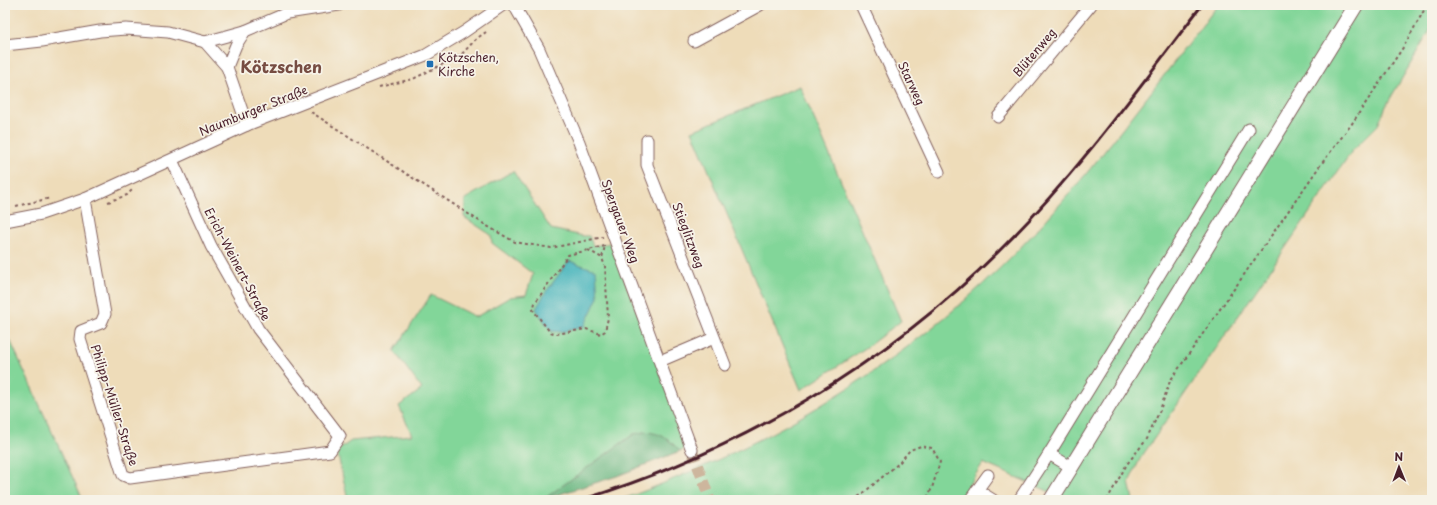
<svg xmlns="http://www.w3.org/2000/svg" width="1437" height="505" viewBox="0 0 1437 505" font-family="'Playpen Sans',sans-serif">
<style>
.green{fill:#82d699;stroke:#667a62}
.forest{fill:#69b781;stroke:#5a6b56}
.water{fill:#44b4bc;stroke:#476a74}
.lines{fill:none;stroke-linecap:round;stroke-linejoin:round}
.minor-tunnel{stroke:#cdb69d;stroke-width:11;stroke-dasharray:11 5.5;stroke-linecap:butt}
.minor-casing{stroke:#83615d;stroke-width:13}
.major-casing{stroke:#83615d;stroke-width:16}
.path{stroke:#83615d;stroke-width:2;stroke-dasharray:3 3;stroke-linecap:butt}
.minor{stroke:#fff;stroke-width:11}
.major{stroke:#fff;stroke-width:14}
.rail{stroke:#4a1f2b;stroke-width:3}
.poi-dot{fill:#1f6fb2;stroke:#f7f3e8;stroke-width:1.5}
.labels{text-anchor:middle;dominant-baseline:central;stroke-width:3.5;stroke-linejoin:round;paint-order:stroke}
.street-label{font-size:12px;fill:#4a1f2b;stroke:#f7f3e8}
.poi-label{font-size:12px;fill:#4a1f2b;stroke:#f7f3e8;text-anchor:start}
.district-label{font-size:16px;font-weight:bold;fill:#764c42;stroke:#f7f3e8}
</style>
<rect width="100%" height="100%" fill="#f7f3e8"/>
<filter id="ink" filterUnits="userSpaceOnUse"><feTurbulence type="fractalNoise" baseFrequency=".025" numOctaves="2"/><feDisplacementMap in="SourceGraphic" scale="8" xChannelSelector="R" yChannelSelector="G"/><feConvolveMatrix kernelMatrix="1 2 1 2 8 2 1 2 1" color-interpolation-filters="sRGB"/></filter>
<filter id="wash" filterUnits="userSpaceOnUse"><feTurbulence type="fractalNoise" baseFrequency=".012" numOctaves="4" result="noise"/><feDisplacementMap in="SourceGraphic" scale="16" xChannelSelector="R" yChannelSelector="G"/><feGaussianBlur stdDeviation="0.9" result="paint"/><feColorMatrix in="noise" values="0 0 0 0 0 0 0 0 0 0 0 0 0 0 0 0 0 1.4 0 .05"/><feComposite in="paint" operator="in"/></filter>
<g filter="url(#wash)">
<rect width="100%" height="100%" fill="#eedcb9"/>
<!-- green -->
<g class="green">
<path d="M1218,5H1432V27L1387,104L1378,125L1352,151L1140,459L1129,482L1133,500H1069L983,463L959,500H619C639,494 659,485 678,477C796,429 908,357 1000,268C1080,190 1149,94 1218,5Z"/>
<polygon points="800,86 901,321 867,347 801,390 692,131"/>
<polygon points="513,171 551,229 583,236 589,236 593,246 610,243 643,326 687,448 680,451 667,438 634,434 544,499 540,500 348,500 337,451 351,441 412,435 399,406 422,389 394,351 431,295 476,317 510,297 526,295 533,274 492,243 491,235 464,217 465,199"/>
<polygon points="10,340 83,500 5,500 5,342"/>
</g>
<!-- forest -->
<path class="forest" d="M645,432C663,433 668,439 680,451L617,476L544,499L634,434Z"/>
<!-- water -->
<polygon class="water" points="569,261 596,270 598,297 584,327 561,332 551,331 536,309 545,293"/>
</g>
<g filter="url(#ink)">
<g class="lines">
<!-- minor-tunnel -->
<polyline class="minor-tunnel" points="692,450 710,500"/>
<defs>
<g id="minor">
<polyline points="514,5 539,49 579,142 692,450"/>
<polyline points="861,5 939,172"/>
<polyline points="694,41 760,5"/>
<polyline points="205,42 227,67"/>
<polyline points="5,45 42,41 100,31 126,29 168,32 205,42 245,31"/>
<polyline points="998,117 1091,5"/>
<polyline points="247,125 227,67 236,45 245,31 287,13 339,5"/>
<polyline points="647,140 647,165 725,365"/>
<polyline points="85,199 105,314 101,323 81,331 80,339 123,475 130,478 330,451 340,436 258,329 211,246 172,160"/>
<polyline points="5,221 41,214 85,199 247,125 426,55 464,32 503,5"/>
<polyline points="660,361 714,338"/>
<polyline points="1049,454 1071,467"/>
<polyline points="977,490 993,500"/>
<polyline points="970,500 988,475"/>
<polyline points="1019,500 1049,454 1249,129"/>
</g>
<polyline id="major" points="1051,500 1356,5"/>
</defs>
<!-- minor casing -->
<use href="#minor" class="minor-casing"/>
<!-- major casing -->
<use href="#major" class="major-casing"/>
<!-- path -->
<g class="path">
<polyline points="379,87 413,79 461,55 476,39 486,32"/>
<polyline points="252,109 261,106"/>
<polyline points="311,112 487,226 515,242 551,248 603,237"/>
<polyline points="212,127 233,117"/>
<polyline points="108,202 127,195 132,190"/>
<polyline points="16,206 51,198"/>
<polyline points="605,246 568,255 535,303 533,310 550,332 557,334 586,329 601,334 605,331 608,318 605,266 602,258 605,246"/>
<polyline points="588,250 602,258"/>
<polyline points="853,500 861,495 899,463 910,450 921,446 932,448 940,462 932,488 926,500"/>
<polyline points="1107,500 1127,464 1147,439 1160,410 1170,381 1319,167 1351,125 1404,46 1427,5"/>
</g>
<!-- minor -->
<use href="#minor" class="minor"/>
<!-- major -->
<use href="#major" class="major"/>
<!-- rail -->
<path class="rail" d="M581,500C740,451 889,363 1006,244C1079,171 1139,87 1202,5"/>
</g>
</g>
<!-- markers -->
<rect class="poi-dot" x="426" y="60" width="8" height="8" rx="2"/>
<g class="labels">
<!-- street labels -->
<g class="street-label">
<text transform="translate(1034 52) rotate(-50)">Blütenweg</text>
<text transform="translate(912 83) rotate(65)">Starweg</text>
<text transform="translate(253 110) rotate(-22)">Naumburger Straße</text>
<text transform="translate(621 221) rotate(70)">Spergauer Weg</text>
<text transform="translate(689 235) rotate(69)">Stieglitzweg</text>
<text transform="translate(238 264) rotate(62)">Erich-Weinert-Straße</text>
<text transform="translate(115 405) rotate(72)">Philipp-Müller-Straße</text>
</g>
<!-- poi labels -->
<g class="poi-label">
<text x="438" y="57">Kötzschen,<tspan x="438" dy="14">Kirche</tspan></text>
</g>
<!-- district labels -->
<g class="district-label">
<text x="281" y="66">Kötzschen</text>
</g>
</g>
<!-- margin -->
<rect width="1437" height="505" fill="none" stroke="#f7f3e8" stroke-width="20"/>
<!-- north arrow -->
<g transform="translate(1399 467) rotate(359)" stroke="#f7f3e8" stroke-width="3" paint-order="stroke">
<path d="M0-3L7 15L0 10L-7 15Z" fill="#4a1f2b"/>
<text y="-6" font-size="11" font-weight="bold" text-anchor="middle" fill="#4a1f2b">N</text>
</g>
</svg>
